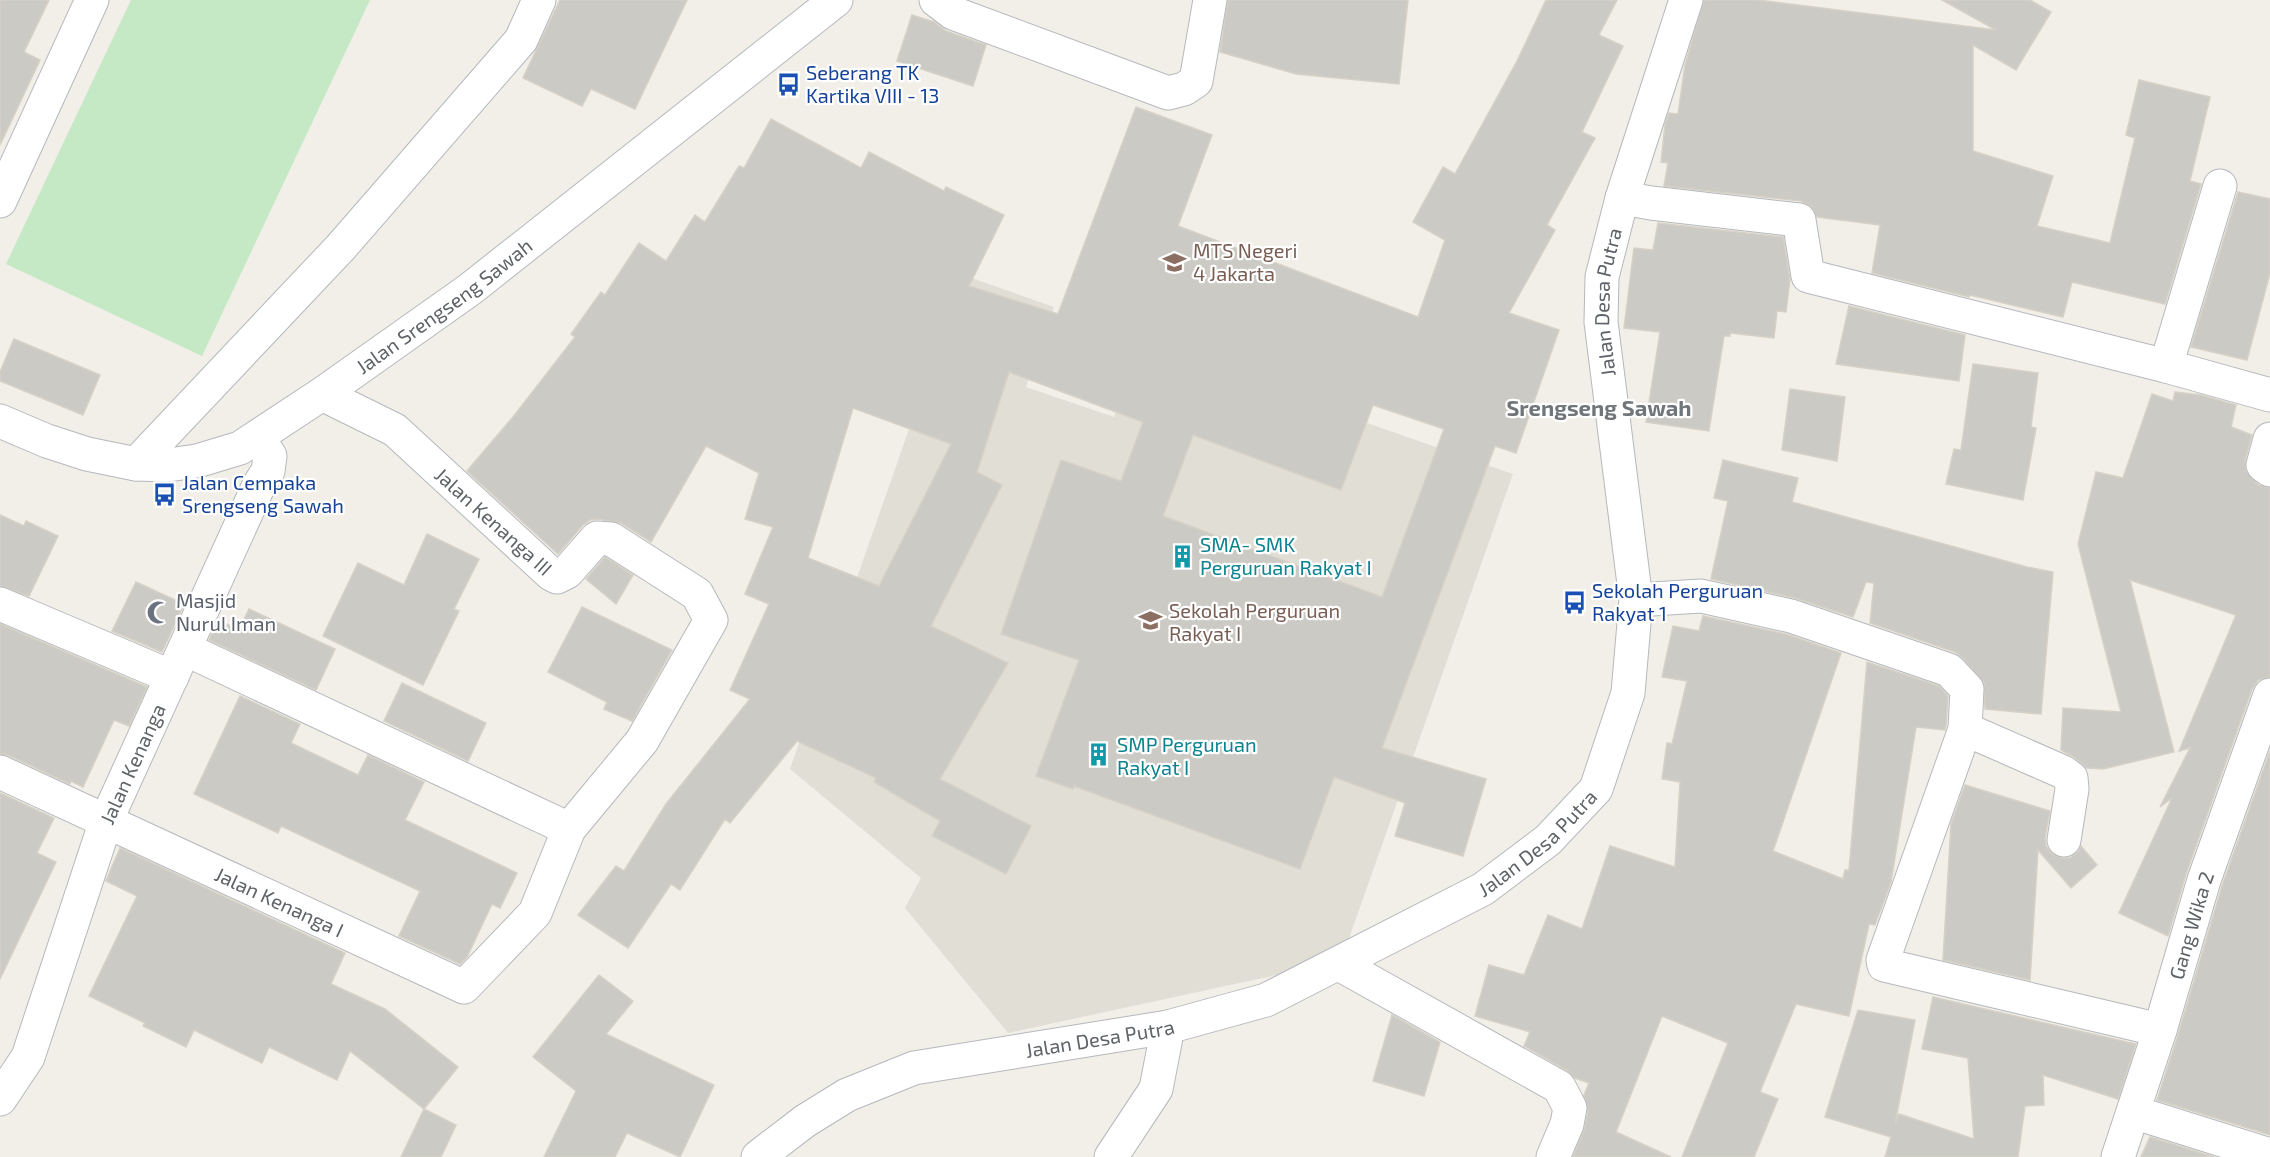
<svg xmlns="http://www.w3.org/2000/svg" width="2270" height="1157" viewBox="0 0 2270 1157" font-family="'Exo 2',sans-serif">
<style>
.education{fill:#e1ded6}
.green{fill:#c5e8c5}
.building{fill:#cccac5;stroke:#d6d1c6;stroke-width:1.5;fill-rule:evenodd}
.lines{fill:none;stroke-linecap:round;stroke-linejoin:round}
.minor-casing{stroke:#b5b8bc;stroke-width:35}
.minor{stroke:#fff;stroke-width:33}
.labels{text-anchor:middle;dominant-baseline:central;stroke-width:4.5;stroke-linejoin:round;paint-order:stroke}
.transit-label{font-size:20px;fill:#164399;stroke:#fff;text-anchor:start}
.education-label{font-size:20px;fill:#785e54;stroke:#fff;text-anchor:start}
.street-label{font-size:20px;fill:#5f6368;stroke:#fff}
.culture-label{font-size:20px;fill:#0d838f;stroke:#fff;text-anchor:start}
.worship-label{font-size:20px;fill:#5b616d;stroke:#fff;text-anchor:start}
.quarter-label{font-size:22px;font-weight:bold;fill:#70757a;stroke:#fff}
</style>
<rect width="100%" height="100%" fill="#f1efe8"/>
<!-- education -->
<polygon class="education" points="963,275 1054,307 1026,387 1114,417 1141,344 1513,474 1341,961 1008,1033 905,908 921,878 790,769"/>
<!-- green -->
<polygon class="green" points="131,0 370,0 202,356 6,264"/>
<!-- building -->
<g class="building">
<polygon points="0,0 49,0 24,52 40,60 0,145"/>
<polygon points="560,0 687,0 635,109 591,89 582,106 523,78"/>
<polygon points="1228,0 1408,0 1399,84 1296,74 1220,52"/>
<path d="M1546,0H1617L1599,35L1623,46L1582,132L1595,138L1547,225L1555,230L1509,313L1559,330L1516,453L1495,446L1382,748L1486,779L1463,856L1395,836L1405,803L1334,777L1300,869L1074,786L1073,789L1036,776L1079,660L1001,634L1061,460L1121,481L1143,422L1009,372L977,472L1002,485L931,626L1008,663L940,779L1031,826L1006,874L932,836L940,821L874,782L876,778L797,741L730,823L725,819L680,890L671,884L628,948L578,915L616,866L624,871L666,804L750,699L730,690L769,604L745,594L773,527L745,519L759,473L706,446L651,542L621,523L598,519L590,520L583,525L558,554L467,471L513,417L575,337L571,334L601,292L605,295L639,243L666,261L695,215L705,222L739,166L744,168L771,119L861,168L869,152L944,191L946,187L1004,215L969,286L1058,314L1136,107L1212,135L1178,226L1418,317L1445,240L1413,222L1443,167L1455,174L1517,61ZM1373,405L1444,429L1382,597L1163,516L1193,435L1341,490ZM853,408L951,444L879,586L808,558Z"/>
<polygon points="1704,0 1758,0 1996,30 1942,0 2030,0 2051,12 2016,70 1973,45 1973,151 2053,176 2037,226 2110,243 2135,138 2126,135 2139,80 2210,97 2190,181 2201,184 2165,304 2072,282 2063,317 1970,295 1969,297 1872,273 1880,225 1817,217 1811,206 1801,201 1664,186 1668,163 1661,162 1665,125 1669,113 1678,114 1685,65"/>
<polygon points="912,15 934,22 946,31 986,45 973,86 897,61"/>
<polygon points="2238,192 2270,199 2270,273 2247,360 2191,347"/>
<polygon points="1658,223 1783,237 1790,280 1786,312 1777,311 1774,338 1730,333 1730,336 1724,336 1709,431 1646,422 1660,332 1624,328 1634,248 1653,250"/>
<polygon points="1849,306 1965,335 1959,381 1836,364"/>
<polygon points="14,339 100,375 83,415 0,381 0,372"/>
<polygon points="1973,364 2038,373 2031,427 2036,428 2023,500 1946,484 1954,449 1961,450"/>
<polygon points="1790,389 1845,397 1837,461 1782,450"/>
<polygon points="2175,392 2201,395 2236,405 2231,427 2252,435 2245,460 2246,472 2259,485 2270,488 2270,677 2258,680 2252,689 2186,874 2168,936 2119,913 2172,798 2160,807 2190,748 2179,751 2236,615 2130,580 2174,752 2103,769 2087,768 2074,757 2061,750 2063,708 2121,712 2078,544 2096,472 2123,478 2152,394 2173,401"/>
<polygon points="1723,460 1798,478 1792,502 2027,567 2053,572 2041,714 1985,709 1984,682 1962,657 1955,652 1870,623 1874,583 1866,582 1853,617 1795,598 1711,579 1728,501 1714,498"/>
<polygon points="0,515 24,526 26,521 58,536 29,596 0,586"/>
<polygon points="427,534 479,559 454,609 459,611 423,685 323,636 358,563 404,585"/>
<polygon points="605,557 633,575 616,604 586,579"/>
<polygon points="136,582 184,604 162,652 112,631"/>
<polygon points="582,607 672,650 632,721 604,709 607,702 548,672"/>
<polygon points="249,609 335,649 316,690 209,640 218,620 239,630"/>
<polygon points="1703,616 1786,634 1841,653 1773,851 1843,879 1845,870 1849,870 1867,662 1939,686 1948,696 1946,725 1945,730 1916,727 1891,882 1875,925 1869,924 1849,1016 1796,1004 1760,1092 1778,1099 1754,1157 1682,1157 1728,1043 1662,1016 1616,1132 1671,1157 1573,1157 1585,1127 1588,1111 1584,1095 1589,1083 1575,1078 1568,1071 1524,1046 1530,1032 1475,1016 1489,965 1524,975 1548,915 1582,929 1610,846 1675,867 1680,782 1662,779 1667,743 1672,744 1687,681 1662,677 1673,626 1699,631"/>
<polygon points="0,624 147,687 129,726 114,720 83,787 71,781 70,784 8,755 0,754"/>
<polygon points="402,683 486,723 468,761 384,721"/>
<polygon points="240,696 300,724 291,743 358,775 368,755 424,782 405,820 517,873 500,908 492,904 467,957 460,964 399,936 420,891 281,826 278,833 194,794"/>
<polygon points="2270,751 2270,1135 2157,1100 2178,1035 2222,886"/>
<polygon points="1965,785 2050,811 2045,838 2046,846 2052,854 2061,858 2070,858 2078,852 2081,846 2097,865 2071,888 2038,850 2030,980 1943,960 1951,824"/>
<polygon points="0,793 54,818 37,853 56,862 0,979"/>
<polygon points="120,848 345,953 331,984 385,1009 458,1067 424,1109 350,1051 337,1080 269,1047 262,1063 194,1030 186,1047 143,1026 145,1023 89,996 137,896 106,881"/>
<polygon points="599,975 633,1001 606,1034 714,1085 680,1157 627,1133 615,1157 544,1157 576,1091 533,1057"/>
<polygon points="1933,997 2136,1044 2118,1099 2043,1075 2044,1105 2025,1106 2018,1157 1885,1157 1891,1137 1825,1117 1858,1010 1915,1020 1895,1124 1899,1114 1974,1139 1968,1058 1922,1049"/>
<polygon points="1392,1015 1440,1042 1424,1096 1373,1081"/>
<polygon points="424,1109 456,1125 441,1157 401,1157"/>
<polygon points="2150,1137 2214,1157 2141,1157"/>
</g>
<g class="lines">
<defs>
<g id="minor">
<polyline points="936,0 953,13 1168,93 1184,89 1196,81 1210,0"/>
<polyline points="1622,198 1651,203 1799,220 1808,276 2166,366 2220,186"/>
<polyline points="0,201 92,0"/>
<polyline points="2166,366 2270,395"/>
<path id="s1" d="M0,421L47,441L87,454L136,464L168,465L197,461L240,448L322,394L469,290L836,0"/>
<polyline points="2270,439 2263,465 2270,470"/>
<polyline points="136,464 341,247 521,40 539,0"/>
<polyline points="1636,600 1701,596 1791,616 1949,670 1967,689 1965,729 1883,960 1884,965 2160,1030"/>
<polyline points="0,604 172,677"/>
<polyline points="185,649 569,829"/>
<polyline points="1965,729 2063,772 2071,778 2072,789 2064,840"/>
<path id="s2" d="M0,772L464,987L535,913L569,829L642,741L711,620L697,594L611,539L597,538L567,572L557,577L551,574L395,430L322,394"/>
<polyline points="1339,964 1559,1087 1570,1108 1567,1124 1553,1157"/>
<path id="s3" d="M0,1099L28,1057L106,821L259,485L268,471L270,456L258,437"/>
<polyline points="2133,1112 2270,1155"/>
<path id="s4" d="M758,1157L805,1121L847,1095L914,1068L1168,1027L1266,1000L1483,889L1548,840L1596,789L1628,693L1636,600L1601,322L1602,277L1622,198L1686,0"/>
<polyline points="1111,1157 1156,1089 1168,1027"/>
<path id="s5" d="M2118,1157L2160,1030L2204,880L2270,695"/>
</g>
</defs>
<!-- minor casing -->
<use href="#minor" class="minor-casing"/>
<!-- minor -->
<use href="#minor" class="minor"/>
</g>
<!-- icons -->
<defs>
<symbol id="bus-bare" viewBox="-9 -9 18 18"><path d="M-5-6H5V4H4V6H2V4H-2V6H-4V4H-5ZM-3.5-4V0h7V-4ZM-3.5 1.2v1.5H-2V1.2ZM2 1.2v1.5H3.5V1.2Z" fill="#1a4fb4" stroke="#fff" stroke-width="2.5" paint-order="stroke"/></symbol>
<symbol id="school-bare" viewBox="-9 -9 18 18"><path d="M0-5L7-2L0 1L-7-2ZM-4 1L0 2.5L4 1V4Q0 6-4 4Z" fill="#8d6e63" stroke="#fff" stroke-width="2.5" paint-order="stroke"/></symbol>
<symbol id="building-bare" viewBox="-9 -9 18 18"><path d="M-4-6H4V6H1V3H-1V6H-4ZM-2.5-4.3h1.7v1.8h-1.7ZM.8-4.3h1.7v1.8H.8ZM-2.5-1h1.7V.8h-1.7ZM.8-1h1.7V.8H.8Z" fill="#0f9aa8" stroke="#fff" stroke-width="2.5" paint-order="stroke"/></symbol>
<symbol id="mosque-bare" viewBox="-9 -9 18 18"><path d="M3.5-4.9A6 6 0 1 0 3.5 4.9A5 5 0 1 1 3.5-4.9Z" fill="#6b7280" stroke="#fff" stroke-width="2.5" paint-order="stroke"/></symbol>
</defs>
<g fill-rule="evenodd">
<use href="#bus-bare" x="772" y="68" width="33" height="33"/>
<use href="#school-bare" x="1158" y="246" width="33" height="33"/>
<use href="#bus-bare" x="148" y="478" width="33" height="33"/>
<use href="#building-bare" x="1166" y="540" width="33" height="33"/>
<use href="#bus-bare" x="1558" y="586" width="33" height="33"/>
<use href="#mosque-bare" x="142" y="596" width="33" height="33"/>
<use href="#school-bare" x="1134" y="604" width="33" height="33"/>
<use href="#building-bare" x="1082" y="738" width="33" height="33"/>
</g>
<g class="labels">
<!-- transit labels -->
<g class="transit-label">
<text x="806" y="72">Seberang TK<tspan x="806" dy="23">Kartika VIII - 13</tspan></text>
<text x="182" y="482">Jalan Cempaka<tspan x="182" dy="23">Srengseng Sawah</tspan></text>
<text x="1592" y="590">Sekolah Perguruan<tspan x="1592" dy="23">Rakyat 1</tspan></text>
</g>
<!-- education labels -->
<g class="education-label">
<text x="1193" y="250">MTS Negeri<tspan x="1193" dy="23">4 Jakarta</tspan></text>
<text x="1169" y="610">Sekolah Perguruan<tspan x="1169" dy="23">Rakyat I</tspan></text>
</g>
<!-- street labels -->
<g class="street-label">
<text stroke="none"><textPath href="#s4" startOffset="1430">Jalan Desa Putra</textPath></text>
<text stroke="none"><textPath href="#s1" startOffset="498">Jalan Srengseng Sawah</textPath></text>
<text transform="translate(494 521) rotate(42)">Jalan Kenanga III</text>
<text stroke="none"><textPath href="#s3" startOffset="362">Jalan Kenanga</textPath></text>
<text stroke="none"><textPath href="#s4" startOffset="855">Jalan Desa Putra</textPath></text>
<text stroke="none"><textPath href="#s2" startOffset="308">Jalan Kenanga I</textPath></text>
<text stroke="none"><textPath href="#s5" startOffset="243">Gang Wika 2</textPath></text>
<text stroke="none"><textPath href="#s4" startOffset="369">Jalan Desa Putra</textPath></text>
</g>
<!-- culture labels -->
<g class="culture-label">
<text x="1200" y="544">SMA- SMK<tspan x="1200" dy="23">Perguruan Rakyat I</tspan></text>
<text x="1117" y="744">SMP Perguruan<tspan x="1117" dy="23">Rakyat I</tspan></text>
</g>
<!-- worship labels -->
<g class="worship-label">
<text x="176" y="600">Masjid<tspan x="176" dy="23">Nurul Iman</tspan></text>
</g>
<!-- quarter labels -->
<g class="quarter-label">
<text x="1599" y="407">Srengseng Sawah</text>
</g>
</g>
</svg>
